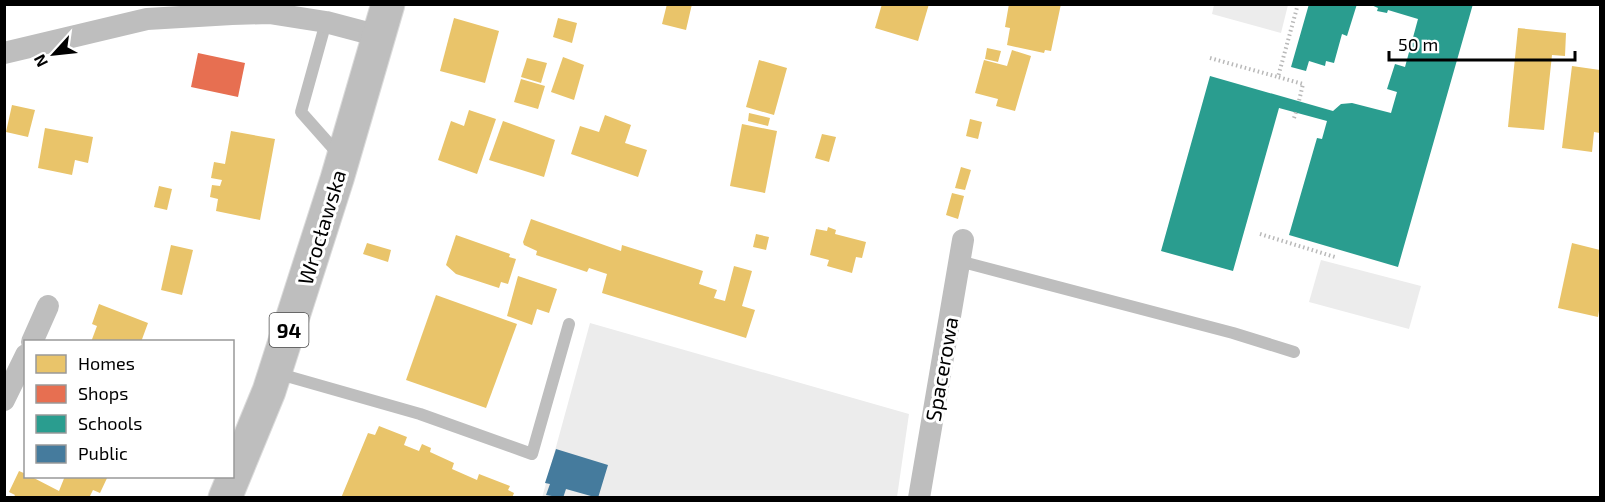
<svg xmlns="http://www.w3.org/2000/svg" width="1605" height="502" viewBox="0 0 1605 502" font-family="'Exo 2',sans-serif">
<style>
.green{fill:#ececec}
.homes{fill:#e9c46a}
.shops{fill:#e76f51}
.schools{fill:#2a9d8f}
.public{fill:#457b9d}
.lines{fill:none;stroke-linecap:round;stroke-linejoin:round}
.primary-casing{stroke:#dbdbdb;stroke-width:35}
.path{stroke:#b9b9b9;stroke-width:4;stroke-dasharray:1.5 3;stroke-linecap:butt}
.lane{stroke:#bebebe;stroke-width:12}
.street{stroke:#bebebe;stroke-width:22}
.primary{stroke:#bebebe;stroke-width:33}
.labels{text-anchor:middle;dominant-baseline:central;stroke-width:6;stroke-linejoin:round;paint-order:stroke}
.shield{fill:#fff;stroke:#4c4c4c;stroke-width:1.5}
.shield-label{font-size:20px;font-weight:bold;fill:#000}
.street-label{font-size:21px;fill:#000;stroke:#fff}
</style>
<rect width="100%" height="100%" fill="#fff"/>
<!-- green -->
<g class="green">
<polygon points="1214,5 1214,4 1288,5 1281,33 1212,14"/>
<polygon points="1321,260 1421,286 1409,329 1309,302"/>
<polygon points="590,323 909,414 897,497 542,498"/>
</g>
<!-- homes -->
<g class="homes">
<polygon points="667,4 692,4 686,30 662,24"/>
<polygon points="882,4 929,4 918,41 875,28"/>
<polygon points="1009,4 1061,4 1051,51 1045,50 1044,53 1007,45 1010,28 1005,27"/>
<polygon points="454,18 499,31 485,83 440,71"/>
<polygon points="558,18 577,23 572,43 553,37"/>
<polygon points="1518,28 1566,33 1565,56 1552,55 1544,130 1508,127"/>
<polygon points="987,48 1001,51 998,62 985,59"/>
<polygon points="1012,50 1031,56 1015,111 996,106 998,99 975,93 984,60 1007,66"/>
<polygon points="563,57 584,65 574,100 551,92"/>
<polygon points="527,58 547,63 541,83 521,77"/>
<polygon points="759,60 787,68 774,115 746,107"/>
<polygon points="1572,66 1600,70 1600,133 1594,132 1592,152 1562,148"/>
<polygon points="521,79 545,86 538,109 514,102"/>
<polygon points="12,105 35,110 28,137 6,132"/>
<polygon points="469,110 496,119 477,174 438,160 451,121 464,126"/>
<polygon points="749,113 770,118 768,126 748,121"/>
<polygon points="605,115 631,125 625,143 647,150 638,177 571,154 580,126 599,132"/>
<polygon points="970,119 982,122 978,139 966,136"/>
<polygon points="503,121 555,140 544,177 489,160"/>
<polygon points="742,124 777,131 765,193 730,186"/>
<polygon points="45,128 93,137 88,163 75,160 72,175 38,168"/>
<polygon points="231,131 275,139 260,220 216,211 218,199 210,197 212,185 220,186 222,180 211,178 214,162 225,164"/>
<polygon points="822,134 836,137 829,162 815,158"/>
<polygon points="961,167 971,170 965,190 955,188"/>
<polygon points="159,186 172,189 167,210 154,207"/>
<polygon points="952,193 964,196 958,219 946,215"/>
<polygon points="531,219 621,251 622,245 703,271 699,284 717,290 714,298 725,301 734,266 752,271 742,306 755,310 746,338 602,293 607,274 589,268 587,272 536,255 537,251 524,245 523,242"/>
<polygon points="828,227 836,230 835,234 866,242 862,258 856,257 852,273 827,266 829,260 810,255 816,229 827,231"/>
<polygon points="756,234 769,237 766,250 753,247"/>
<polygon points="456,235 510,254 509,257 516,259 508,284 501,282 499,288 456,274 446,265"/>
<polygon points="367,243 391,250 388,262 363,254"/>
<polygon points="1572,243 1600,250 1600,304 1598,317 1558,308"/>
<polygon points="171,245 193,250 182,295 161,290"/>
<polygon points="518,276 557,289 549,313 537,309 532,325 507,316"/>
<polygon points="436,295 517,324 486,408 406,380"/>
<polygon points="99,304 148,323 141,342 91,342 97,326 92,324"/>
<polygon points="379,426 407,437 404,445 419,451 422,444 431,448 430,452 454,463 452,469 477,480 479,474 510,486 508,490 514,493 512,498 341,498 368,433 375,435"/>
<polygon points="19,471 26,474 26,476 30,476 59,491 65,476 108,476 100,493 93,490 89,498 13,498 15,495 9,492"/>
</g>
<!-- shops -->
<polygon class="shops" points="198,53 245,63 238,97 191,87"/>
<!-- schools -->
<g class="schools">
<polygon points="1309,4 1357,4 1347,36 1342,34 1334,63 1326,61 1325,66 1309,61 1306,71 1291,67"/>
<polygon points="1369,4 1473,4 1398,267 1289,235 1317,138 1322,139 1327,121 1279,108 1233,271 1161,251 1210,76 1333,111 1341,104 1352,103 1391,113 1397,92 1387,89 1395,64 1405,67 1418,19 1388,10 1387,13 1377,11 1378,8"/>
</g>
<!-- public -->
<polygon class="public" points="556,449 608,465 598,498 566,489 563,498 546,495 550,484 545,483"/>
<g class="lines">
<defs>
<polyline id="primary" points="225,498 269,391 337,179 388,4"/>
</defs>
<!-- primary casing -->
<use href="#primary" class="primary-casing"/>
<!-- path -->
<g class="path">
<polyline points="1298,4 1278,77 1303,84 1299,101"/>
<polyline points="1210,58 1278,77"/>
<polyline points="1294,118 1296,112"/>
<polyline points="1260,234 1335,257"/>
</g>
<!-- lane -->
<g class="lane">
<polyline points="326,22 301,112 340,156"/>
<polyline points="959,261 1233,333 1294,352"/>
<polyline points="276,373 420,414 532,454 569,324"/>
</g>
<!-- street -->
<g class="street">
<polyline points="4,53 147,19 232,14 269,13 326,22 379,36"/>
<polyline points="32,342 48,306"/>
<polyline points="4,400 26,355"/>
<polyline points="919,498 963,240"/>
</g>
<!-- primary -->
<use href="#primary" class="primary"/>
</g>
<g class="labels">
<!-- shield labels -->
<rect class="shield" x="269.5" y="313" width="39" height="34" rx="4.5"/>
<g class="shield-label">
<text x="289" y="330">94</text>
</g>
<!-- street labels -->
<g class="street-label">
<text transform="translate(321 227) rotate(-73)">Wrocławska</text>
<text transform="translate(941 369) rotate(-80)">Spacerowa</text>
</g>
</g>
<!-- border -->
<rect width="1605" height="502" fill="none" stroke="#000000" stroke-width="12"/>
<!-- legend -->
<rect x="24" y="340" width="210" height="138" fill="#ffffff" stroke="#999999" stroke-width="1.5"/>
<rect x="36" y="355" width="30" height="18" fill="#e9c46a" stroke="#999999" stroke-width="1.5"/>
<text x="78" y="370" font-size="18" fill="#000000">Homes</text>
<rect x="36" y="385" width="30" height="18" fill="#e76f51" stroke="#999999" stroke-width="1.5"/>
<text x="78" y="400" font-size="18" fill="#000000">Shops</text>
<rect x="36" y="415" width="30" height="18" fill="#2a9d8f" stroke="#999999" stroke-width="1.5"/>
<text x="78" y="430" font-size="18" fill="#000000">Schools</text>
<rect x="36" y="445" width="30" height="18" fill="#457b9d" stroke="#999999" stroke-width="1.5"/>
<text x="78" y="460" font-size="18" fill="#000000">Public</text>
<!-- north arrow -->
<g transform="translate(54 54) rotate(243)" stroke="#ffffff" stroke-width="4.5" paint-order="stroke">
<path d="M0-4.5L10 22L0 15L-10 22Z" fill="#000000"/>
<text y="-9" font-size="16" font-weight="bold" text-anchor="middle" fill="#000000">N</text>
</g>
<!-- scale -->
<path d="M1389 51v9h186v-9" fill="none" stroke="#000000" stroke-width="3"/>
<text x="1398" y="51" font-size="18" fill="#000000" stroke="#ffffff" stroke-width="4.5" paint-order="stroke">50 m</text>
</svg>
